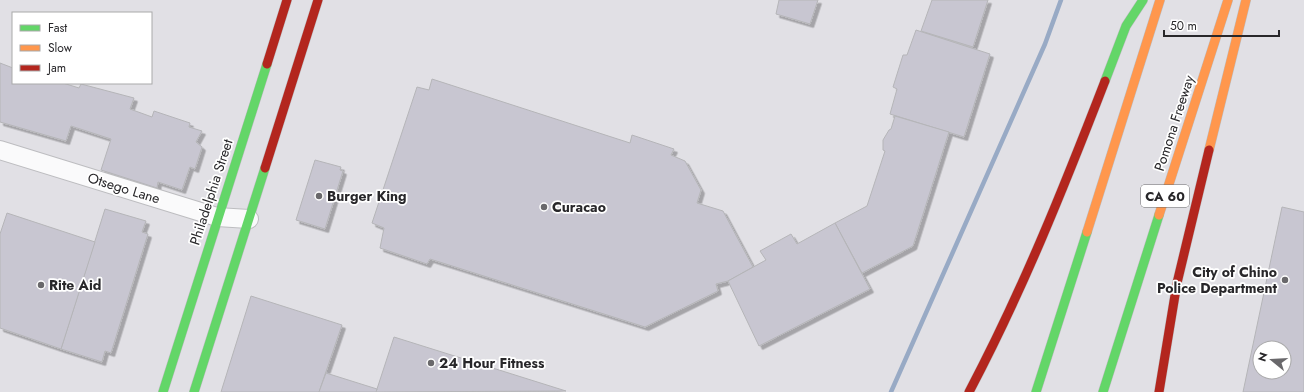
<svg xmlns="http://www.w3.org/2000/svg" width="1304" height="392" viewBox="0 0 1304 392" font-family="Jost,sans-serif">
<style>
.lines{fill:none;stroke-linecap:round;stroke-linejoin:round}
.stream{stroke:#98aac5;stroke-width:4.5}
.building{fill:#c8c6d1;stroke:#b5b5b8;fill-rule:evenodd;filter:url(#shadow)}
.street-casing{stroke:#bdbdc0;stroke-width:20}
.fast-casing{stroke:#bdbdc0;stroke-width:10}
.slow-casing{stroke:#bdbdc0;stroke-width:10}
.jam-casing{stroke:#bdbdc0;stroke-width:10}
.street{stroke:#fafafb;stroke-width:18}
.fast{stroke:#63d668;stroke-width:9}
.slow{stroke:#ff974d;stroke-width:9}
.jam{stroke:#b3261e;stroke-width:9}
.poi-dot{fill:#69686b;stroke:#fff;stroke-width:1.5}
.labels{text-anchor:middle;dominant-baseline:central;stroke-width:3.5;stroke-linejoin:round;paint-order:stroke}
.shield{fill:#fff;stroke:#68686a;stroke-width:1}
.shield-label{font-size:13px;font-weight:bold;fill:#28272a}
.street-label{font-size:14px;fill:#28272a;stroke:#fff}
.poi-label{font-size:14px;font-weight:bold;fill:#28272a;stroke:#fff;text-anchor:start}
</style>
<defs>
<filter id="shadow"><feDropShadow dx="3.5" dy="3.5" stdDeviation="0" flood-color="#0004"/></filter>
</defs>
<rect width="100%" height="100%" fill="#e1e0e5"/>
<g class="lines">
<!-- stream -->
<polyline class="stream" points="891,392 1045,44 1061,0"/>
</g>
<!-- building -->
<g class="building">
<polygon points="779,0 818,0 810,24 776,14"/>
<polygon points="932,0 988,0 973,47 921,31"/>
<polygon points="916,30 990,54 964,137 890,114 897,89 893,87 903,55 907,55"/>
<polygon points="0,63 13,68 13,83 63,83 79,88 81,84 134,98 130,109 152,117 154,111 190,123 189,127 202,131 196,142 202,147 195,169 190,167 182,190 158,182 157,188 101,170 111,139 71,126 66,141 0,122"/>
<polygon points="432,79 630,143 632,135 674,149 671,155 685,161 701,190 697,203 723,211 753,267 728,281 716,284 718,291 645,327 430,259 427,264 380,248 384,228 372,223 417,87 429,90"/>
<polygon points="895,116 949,132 913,246 862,273 835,223 867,206 885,151 883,150 883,140 889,130 891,129"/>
<polygon points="315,160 341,167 340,170 343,171 325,229 296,220"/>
<path d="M1282,207L1304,212V392H1243ZM1260,348H1284V372H1260Z"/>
<polygon points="105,209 146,221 142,232 148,234 111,353 105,351 102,362 61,349"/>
<polygon points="7,213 95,242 61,349 0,328 0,234"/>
<polygon points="835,223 870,289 759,346 728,281 766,260 760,251 791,234 797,244"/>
<polygon points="251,296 342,325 319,392 221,392"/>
<polygon points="394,337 566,391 376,392"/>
<polygon points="326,373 377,389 376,392 319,392"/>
</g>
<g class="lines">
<defs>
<polyline id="street" points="0,150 217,217 249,219"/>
<g id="fast">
<polyline points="1105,81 1126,26 1143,0"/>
<polyline points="163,392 267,64"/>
<polyline points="194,392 265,168"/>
<polyline points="1036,392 1087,232"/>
<polyline points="1103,392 1159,215"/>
</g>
<g id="slow">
<polyline points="1209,150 1246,0"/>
<polyline points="1159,215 1228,0"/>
<polyline points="1087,232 1160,0"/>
</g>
<g id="jam">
<polyline points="267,64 287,0"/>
<polyline points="265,168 318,0"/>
<path d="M969,392C1022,292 1064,187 1105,81"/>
<polyline points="1159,392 1177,283 1209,150"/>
</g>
</defs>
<!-- street casing -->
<use href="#street" class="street-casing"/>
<!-- fast casing -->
<use href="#fast" class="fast-casing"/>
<!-- slow casing -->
<use href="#slow" class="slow-casing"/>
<!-- jam casing -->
<use href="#jam" class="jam-casing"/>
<!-- street -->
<use href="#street" class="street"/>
<!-- fast -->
<use href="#fast" class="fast"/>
<!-- slow -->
<use href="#slow" class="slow"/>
<!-- jam -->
<use href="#jam" class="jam"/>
</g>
<!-- markers -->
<g class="poi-dot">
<circle cx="319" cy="196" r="4"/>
<circle cx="544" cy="207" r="4"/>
<circle cx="1285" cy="280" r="4"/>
<circle cx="41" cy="285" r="4"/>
<circle cx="431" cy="363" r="4"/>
</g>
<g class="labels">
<!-- shield labels -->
<rect class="shield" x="1141" y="185" width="48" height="22" rx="3"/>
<g class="shield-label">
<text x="1165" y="196">CA 60</text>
</g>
<!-- street labels -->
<g class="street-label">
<text transform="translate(1174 123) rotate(-72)">Pomona Freeway</text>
<text transform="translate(124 188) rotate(17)">Otsego Lane</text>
<text transform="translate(211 192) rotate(-72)">Philadelphia Street</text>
</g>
<!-- poi labels -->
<g class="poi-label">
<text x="327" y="196">Burger King</text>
<text x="552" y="207">Curacao</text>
<text x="1277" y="272" text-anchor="end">City of Chino<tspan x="1277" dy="16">Police Department</tspan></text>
<text x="49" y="285">Rite Aid</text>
<text x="439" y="363">24 Hour Fitness</text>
</g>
</g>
<!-- legend -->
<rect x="12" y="12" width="140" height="72" fill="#ffffff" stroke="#a9a9aa"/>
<rect x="20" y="25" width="20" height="6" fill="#63d668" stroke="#a9a9aa"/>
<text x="48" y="32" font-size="12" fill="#28272a">Fast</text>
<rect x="20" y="45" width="20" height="6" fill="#ff974d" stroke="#a9a9aa"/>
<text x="48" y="52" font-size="12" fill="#28272a">Slow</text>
<rect x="20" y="65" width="20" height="6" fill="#b3261e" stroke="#a9a9aa"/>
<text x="48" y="72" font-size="12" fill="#28272a">Jam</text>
<!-- north arrow -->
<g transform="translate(1272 360) rotate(288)"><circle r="19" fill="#ffffff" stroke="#a9a9aa"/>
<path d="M0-3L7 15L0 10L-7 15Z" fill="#69686b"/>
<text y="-6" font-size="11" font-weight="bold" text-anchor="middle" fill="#28272a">N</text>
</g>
<!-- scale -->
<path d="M1164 30v6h115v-6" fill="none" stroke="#28272a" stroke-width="2"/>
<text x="1170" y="30" font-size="12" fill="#28272a" stroke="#ffffff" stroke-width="3" paint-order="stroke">50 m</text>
</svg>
